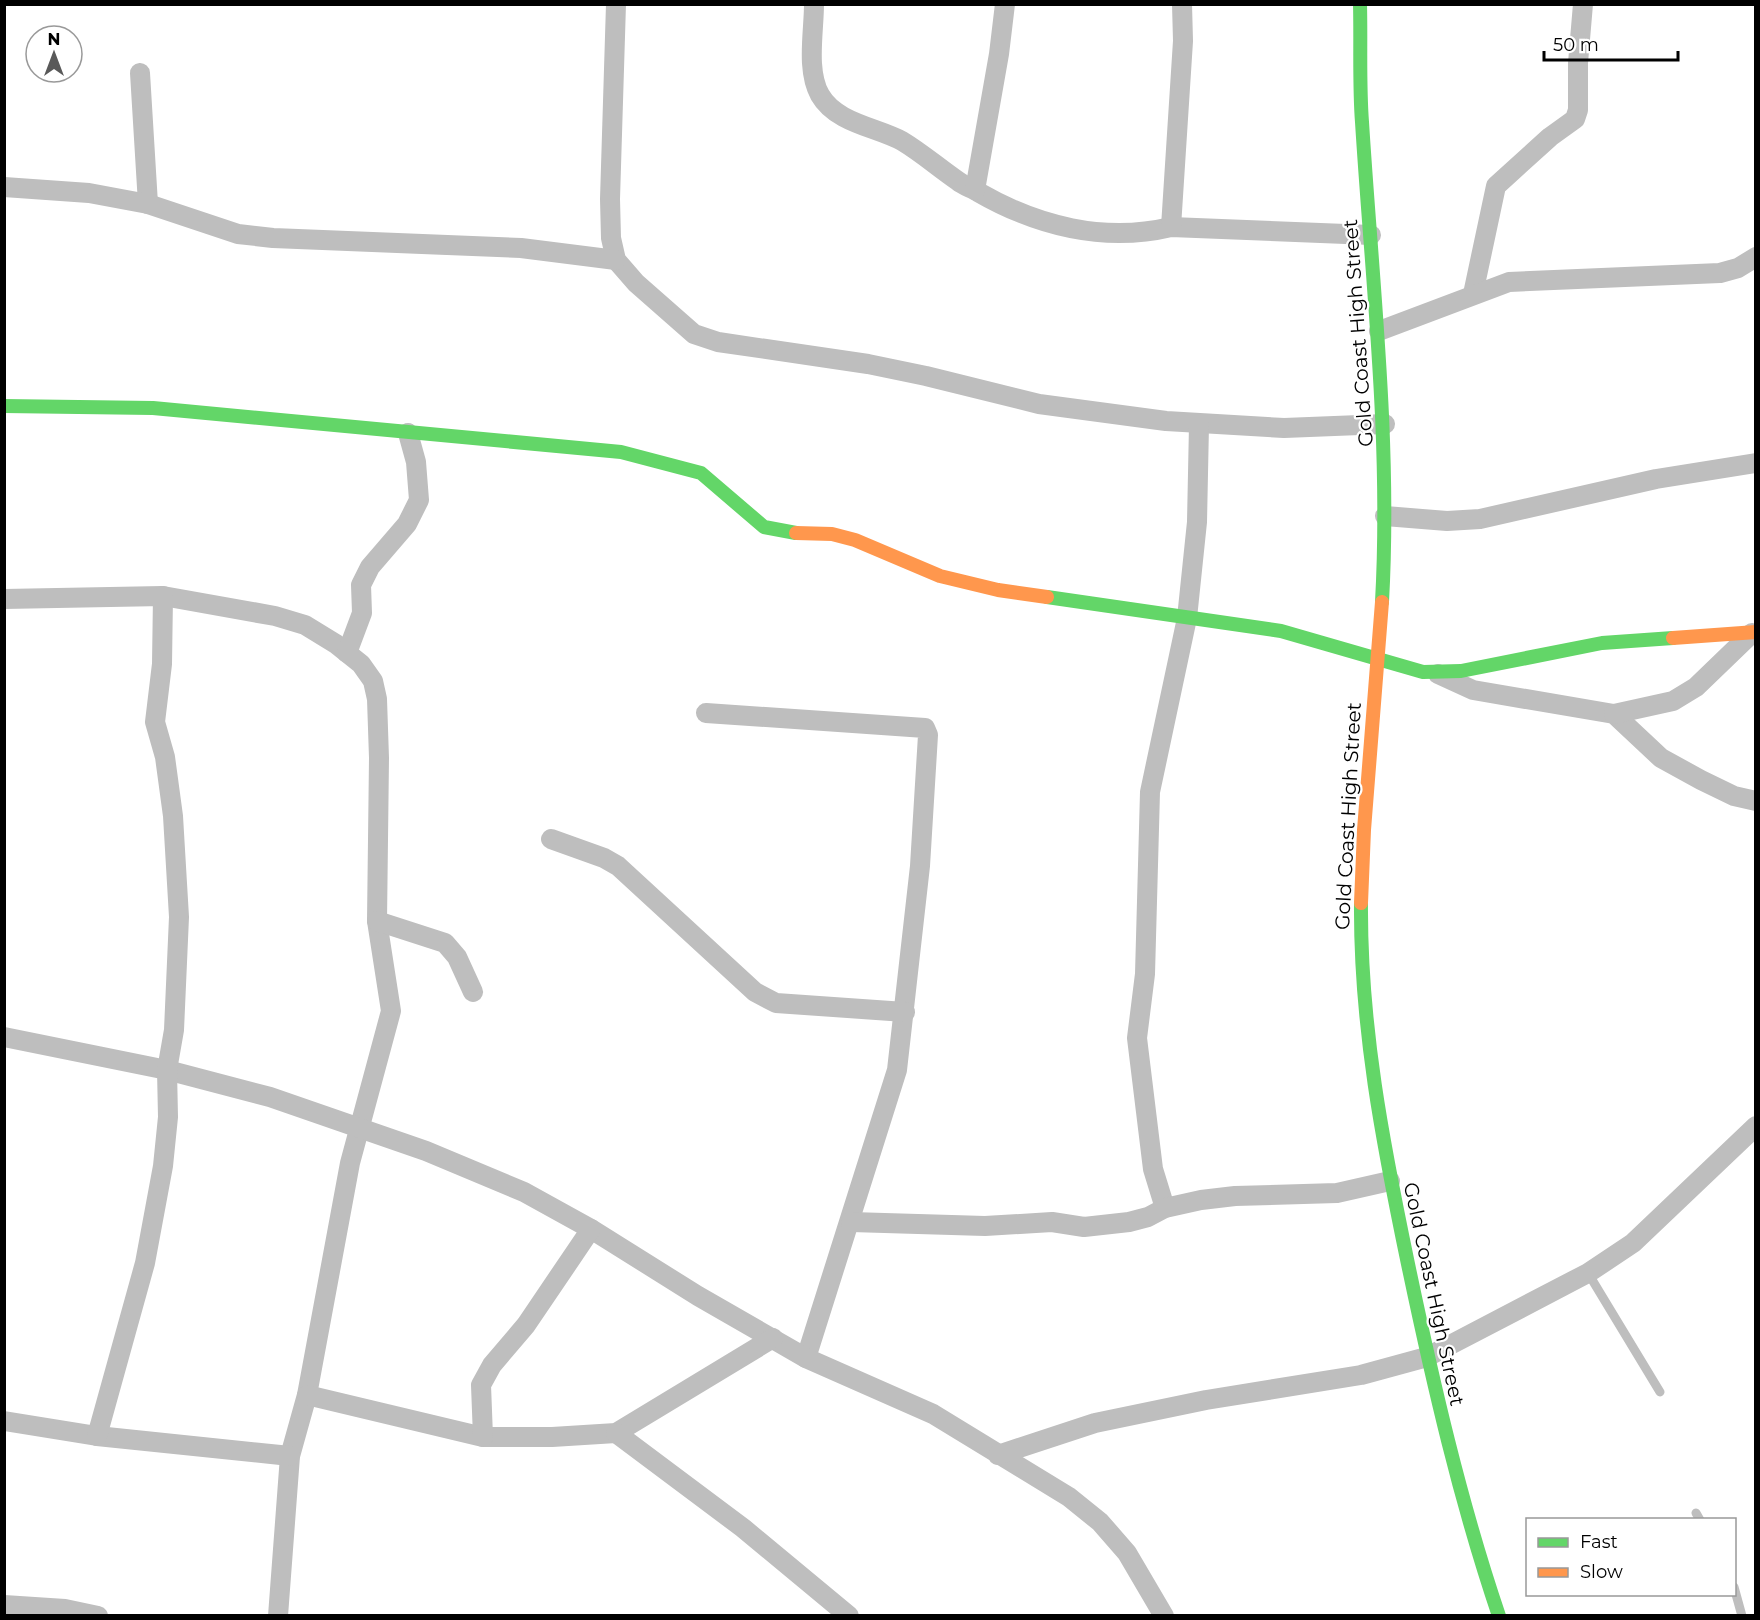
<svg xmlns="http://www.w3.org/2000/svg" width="1760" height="1620" viewBox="0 0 1760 1620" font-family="Montserrat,sans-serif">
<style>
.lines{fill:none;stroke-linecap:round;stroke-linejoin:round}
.lane{stroke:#bebebe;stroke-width:9}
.street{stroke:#bebebe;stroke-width:20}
.fast{stroke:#63d668;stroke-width:14}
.slow{stroke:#ff974d;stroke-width:14}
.labels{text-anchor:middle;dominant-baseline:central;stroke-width:4.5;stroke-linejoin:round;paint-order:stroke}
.street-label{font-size:20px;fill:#000;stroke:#fff}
</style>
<rect width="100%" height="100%" fill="#fff"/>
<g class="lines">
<!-- lane -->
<g class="lane">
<polyline points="1588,1273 1660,1392"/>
<polyline points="1696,1513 1700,1520"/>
<polyline points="1734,1587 1742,1616"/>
</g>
<!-- street -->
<g class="street">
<polyline points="616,4 610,199 611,238 616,260 636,283 694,334 718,342 868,364 926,376 1039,404 1166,421 1284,428 1385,424"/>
<path d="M814,4C814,32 806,70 820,95C836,123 876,127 902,141C922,153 939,168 958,181C964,186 972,188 978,192C1037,226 1104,243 1171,227L1371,235"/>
<polyline points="140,73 148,204"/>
<polyline points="4,187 89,193 148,204 238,234 273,238 521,248 616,260"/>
<polyline points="975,190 999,54 1005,4"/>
<polyline points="1171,227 1183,41 1182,4"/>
<polyline points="1473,294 1496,186 1550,137 1575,119 1578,110 1578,63 1583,4"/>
<polyline points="1379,331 1509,282 1720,273 1738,268 1756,257"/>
<polyline points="1385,516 1447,521 1480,519 1656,479 1756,463"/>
<polyline points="4,599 163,596 275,616 305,625 336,644 361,664 373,681 377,699 379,758 377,921 391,1011 350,1163 307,1395 290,1456 278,1616"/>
<polyline points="347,653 362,613 361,585 370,567 407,524 419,500 416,462 408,433"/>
<polyline points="1438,674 1473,690 1614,714 1661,758 1701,780 1734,796 1756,801"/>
<polyline points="706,713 925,728 928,735 920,866 897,1070 806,1358"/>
<polyline points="1614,714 1673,701 1696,687 1752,633"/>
<polyline points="551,839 604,858 618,866 755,992 776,1003 905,1012"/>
<polyline points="377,921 445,943 457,957 473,992"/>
<polyline points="4,1037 167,1070 270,1097 426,1151 524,1192 591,1229 698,1296 806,1358 933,1414 1069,1497 1100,1522 1127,1553 1164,1616"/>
<polyline points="1165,1208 1153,1169 1137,1038 1145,974 1150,792 1187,618 1197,522 1199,425"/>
<polyline points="851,1222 985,1226 1052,1222 1084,1227 1129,1222 1148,1217 1165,1208 1201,1200 1235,1196 1337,1193 1390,1181"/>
<polyline points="307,1395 483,1437 552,1437 616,1433 773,1338"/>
<polyline points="4,1421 97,1436 290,1456"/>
<polyline points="616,1433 743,1528 849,1616"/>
<polyline points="97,1436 145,1263 163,1166 168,1117 167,1070 174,1030 179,917 173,816 165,757 155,722 162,664 163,596"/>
<polyline points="483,1437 481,1385 492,1365 526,1325 591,1229"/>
<polyline points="998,1455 1095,1423 1206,1400 1361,1375 1427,1357 1588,1273 1633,1243 1756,1126"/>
<polyline points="4,1605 65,1609 98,1616"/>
</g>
<!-- fast -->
<g class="fast">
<path d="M1360,4C1361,43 1359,83 1362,122C1372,282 1391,441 1382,602"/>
<polyline points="4,406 153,408 621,452 701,473 764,527 796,533"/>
<polyline points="1047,597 1281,631 1423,672 1461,671 1602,643 1673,638"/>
<path d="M1361,903C1360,1026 1383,1144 1408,1264C1433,1383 1460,1501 1499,1616"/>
</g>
<!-- slow -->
<g class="slow">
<polyline points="796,533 832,534 855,540 940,576 998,590 1047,597"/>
<polyline points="1673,638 1756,632"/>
<polyline points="1361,903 1364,830 1382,602"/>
</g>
</g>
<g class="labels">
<!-- street labels -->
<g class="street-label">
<text transform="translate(1358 333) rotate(-94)">Gold Coast High Street</text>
<text transform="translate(1348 816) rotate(-87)">Gold Coast High Street</text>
<text transform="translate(1434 1294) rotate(78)">Gold Coast High Street</text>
</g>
</g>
<!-- border -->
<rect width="1760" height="1620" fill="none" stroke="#000000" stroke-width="12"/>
<!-- legend -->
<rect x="1526" y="1518" width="210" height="78" fill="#ffffff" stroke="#999999" stroke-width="1.5"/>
<rect x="1538" y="1538" width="30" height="9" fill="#63d668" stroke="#999999" stroke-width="1.5"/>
<text x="1580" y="1548" font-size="18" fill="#000000">Fast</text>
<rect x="1538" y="1568" width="30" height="9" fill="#ff974d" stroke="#999999" stroke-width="1.5"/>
<text x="1580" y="1578" font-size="18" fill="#000000">Slow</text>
<!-- north arrow -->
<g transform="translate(54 54)"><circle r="28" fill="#ffffff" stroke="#999999" stroke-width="1.5"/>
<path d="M0-4.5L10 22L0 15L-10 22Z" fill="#595959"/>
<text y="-9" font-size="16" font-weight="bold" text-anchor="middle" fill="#000000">N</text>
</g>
<!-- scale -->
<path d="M1544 51v9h134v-9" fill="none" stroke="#000000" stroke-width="3"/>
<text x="1553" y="51" font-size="18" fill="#000000" stroke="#ffffff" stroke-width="4.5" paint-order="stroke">50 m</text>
</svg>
